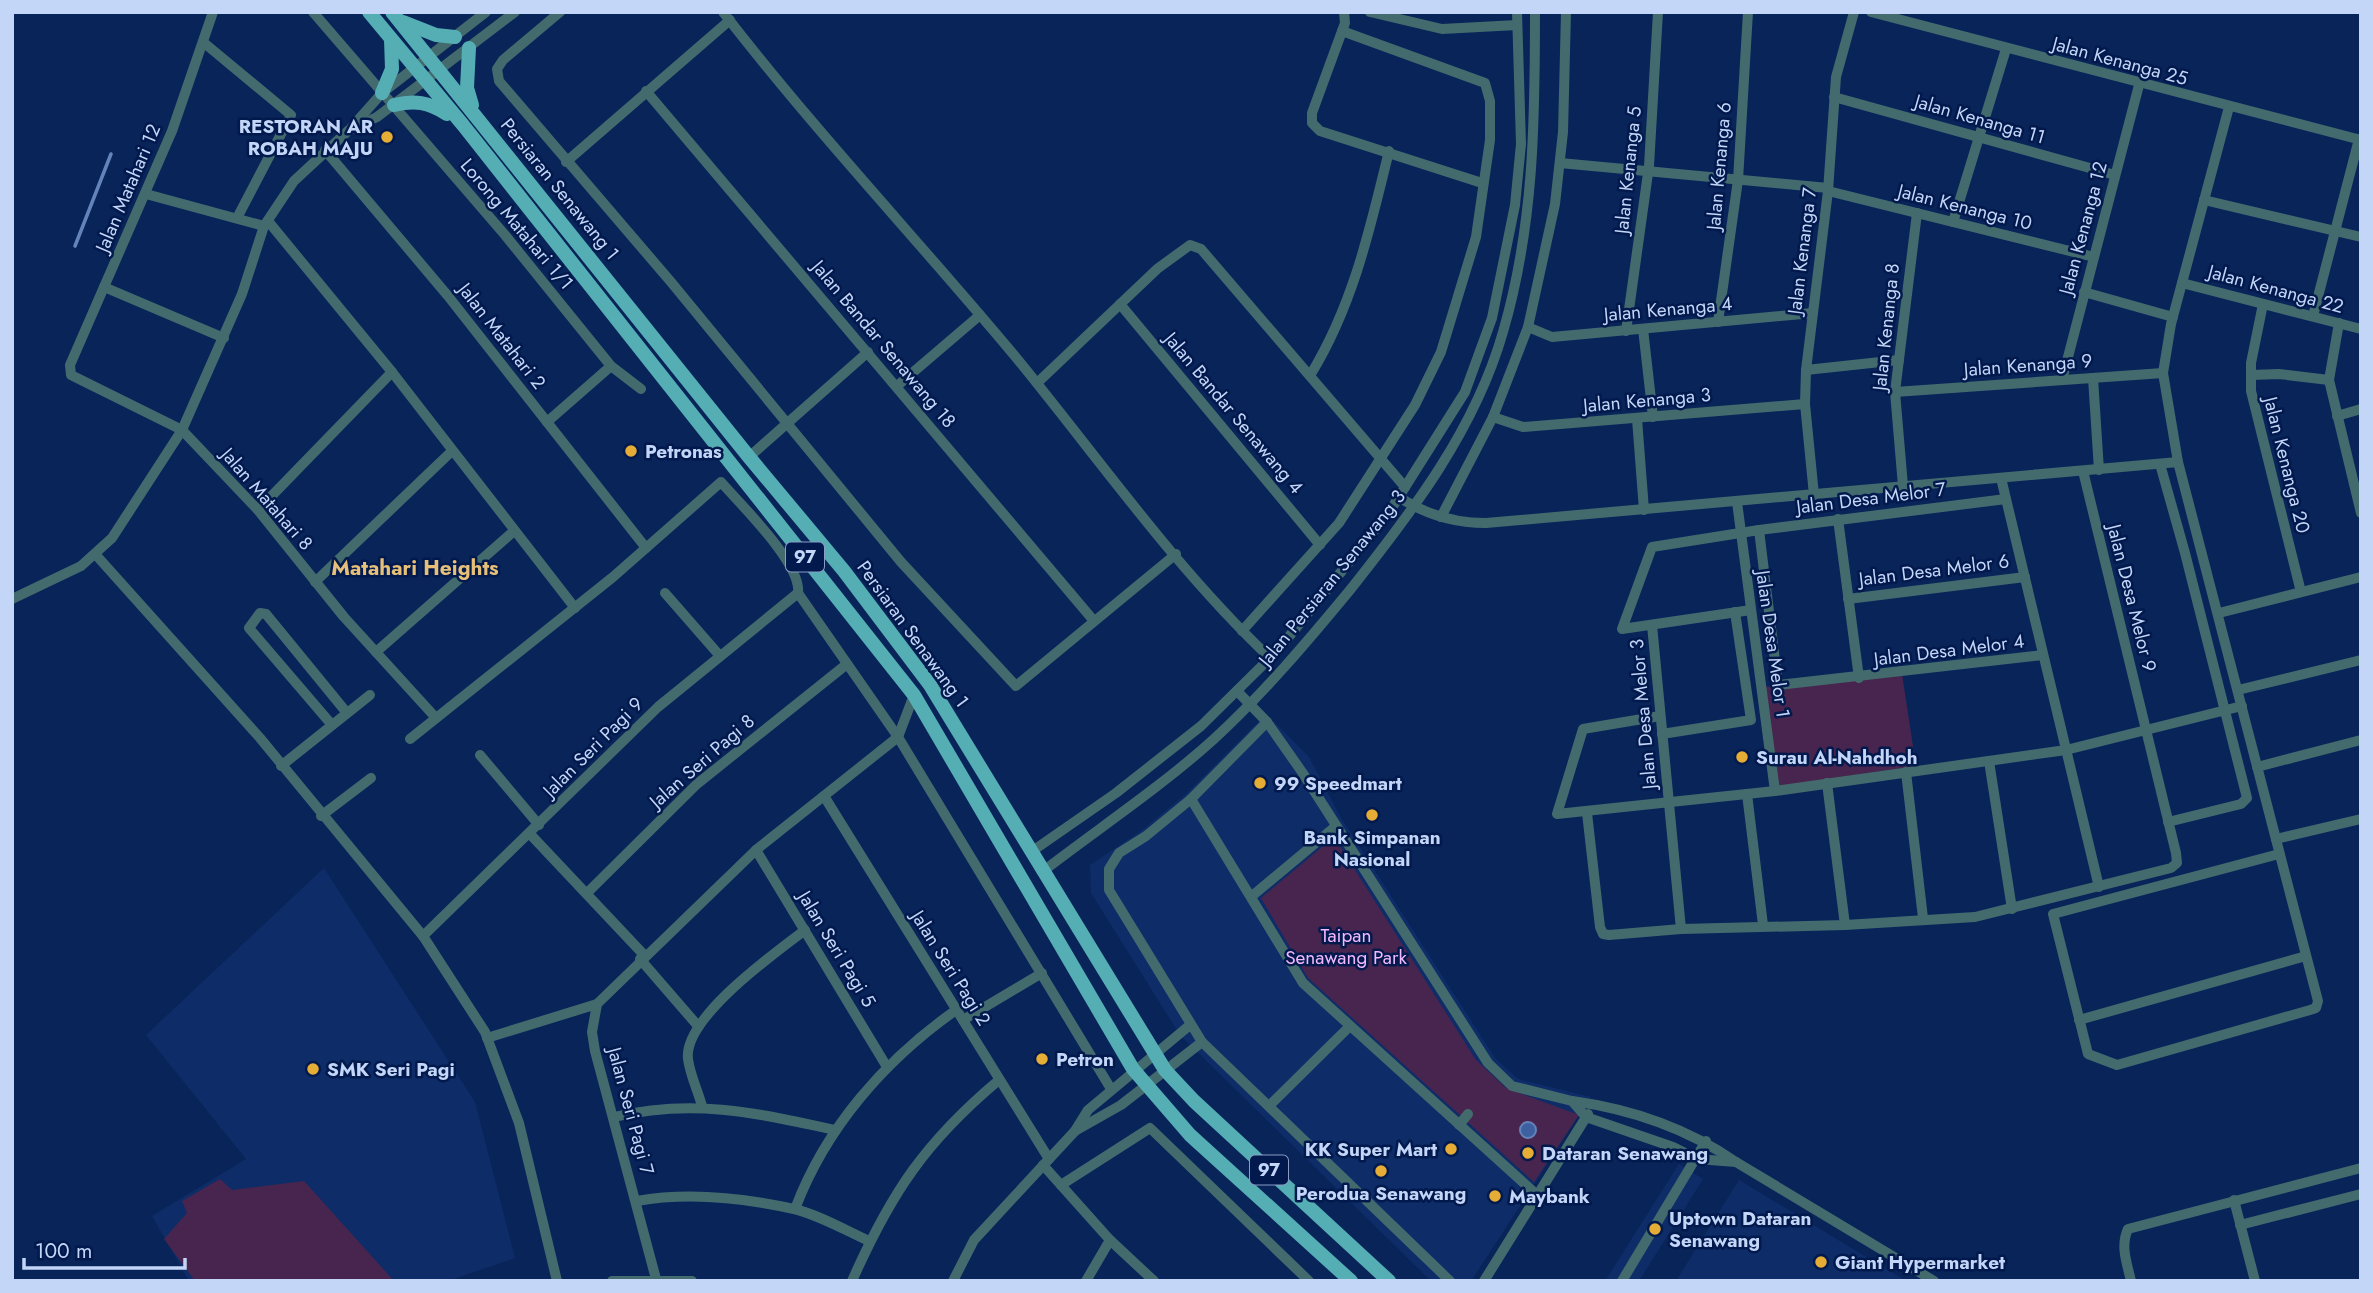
<svg xmlns="http://www.w3.org/2000/svg" width="2373" height="1293" viewBox="0 0 2373 1293" font-family="Jost,sans-serif">
<style>
.built{fill:#0e2d68}
.green{fill:#48254e}
.water{fill:#3d60a1;stroke:#6583bb;stroke-width:2}
.lines{fill:none;stroke-linecap:round;stroke-linejoin:round}
.stream{stroke:#6583bb;stroke-width:3.5}
.minor{stroke:#436b6e;stroke-width:10}
.major{stroke:#54aeb4;stroke-width:14}
.poi-dot{fill:#e5ad35;stroke:#02194d;stroke-width:2.5}
.labels{text-anchor:middle;dominant-baseline:central;stroke-width:5;stroke-linejoin:round;paint-order:stroke}
.shield{fill:#02194d;stroke:#899dc4;stroke-width:2}
.shield-label{font-size:18px;font-weight:bold;fill:#c3d6f7}
.street-label{font-size:19px;fill:#c3d6f7;stroke:#02194d}
.poi-label{font-size:19px;font-weight:bold;fill:#c3d6f7;stroke:#02194d;text-anchor:start}
.park-label{font-size:19px;fill:#f4b8fd;stroke:#02194d}
.neighbourhood-label{font-size:21px;font-weight:bold;fill:#e6bf78;stroke:#02194d}
</style>
<rect width="100%" height="100%" fill="#092459"/>
<!-- built -->
<g class="built">
<polygon points="1266,714 1309,757 1341,818 1495,1058 1518,1079 1591,1097 1471,1281 1431,1281 1180,1035 1091,893 1090,865 1141,831 1186,794"/>
<polygon points="324,868 475,1102 515,1258 448,1281 189,1281 152,1216 246,1159 146,1035"/>
<polygon points="1679,1164 1703,1179 1639,1281 1605,1281"/>
<polygon points="1739,1180 1906,1281 1676,1281"/>
</g>
<!-- green -->
<g class="green">
<polygon points="1902,674 1916,766 1777,787 1763,687"/>
<polygon points="1334,837 1476,1060 1506,1088 1579,1115 1534,1182 1308,978 1261,898"/>
<polygon points="220,1179 232,1190 304,1181 394,1281 195,1281 164,1239 187,1213 182,1201"/>
</g>
<!-- water -->
<circle class="water" cx="1528" cy="1130" r="8"/>
<g class="lines">
<!-- stream -->
<polyline class="stream" points="75,246 111,154"/>
<!-- minor -->
<g class="minor">
<polyline points="213,12 172,131 70,365 71,375 182,430 258,510 344,617 436,718"/>
<polyline points="313,12 505,235 611,366 641,389"/>
<polyline points="560,12 503,60 497,69 499,81 671,282 901,562 1016,686 1176,554"/>
<path d="M723,12C815,131 918,240 1014,355C1097,456 1174,567 1270,658"/>
<polyline points="1344,12 1345,23 1312,113 1312,123 1320,131 1482,183"/>
<polyline points="1370,12 1442,29 1517,25"/>
<polyline points="1871,12 2361,140"/>
<polyline points="203,42 291,115 237,218"/>
<polyline points="646,91 1094,621"/>
<polyline points="1834,97 2115,175"/>
<polyline points="2229,107 2171,324 2163,373 2178,462 2318,1001 2316,1008 2310,1010 2117,1065 2088,1054 2053,914 2279,854"/>
<polyline points="351,128 382,93 486,12"/>
<polyline points="325,150 448,296 646,548"/>
<polyline points="566,162 730,20"/>
<polyline points="1560,163 1828,188"/>
<polyline points="1828,191 2094,257"/>
<polyline points="146,194 264,226"/>
<polyline points="2204,200 2361,237"/>
<polyline points="268,221 392,372 575,608"/>
<polyline points="1953,222 2006,49"/>
<polyline points="2182,283 2361,329"/>
<polyline points="104,287 224,338"/>
<polyline points="2084,292 2173,317"/>
<polyline points="1120,304 1320,545"/>
<polyline points="2263,304 2251,363 2251,391 2301,592"/>
<polyline points="2313,316 2359,139"/>
<polyline points="1718,322 1738,180 1748,12"/>
<polyline points="2339,323 2329,380 2361,513"/>
<polyline points="1528,327 1552,337 1813,313"/>
<polyline points="1643,329 1653,417"/>
<polyline points="1626,331 1649,166 1658,12"/>
<polyline points="1806,370 1899,360"/>
<path d="M1311,374C1353,305 1370,229 1389,151"/>
<polyline points="2251,375 2279,374 2329,380"/>
<polyline points="2093,378 2099,470"/>
<polyline points="2062,380 2139,85"/>
<polyline points="1037,383 1157,269 1190,245 1201,249 1405,487"/>
<polyline points="897,386 980,315"/>
<polyline points="1895,392 2163,373"/>
<polyline points="2337,416 2361,409"/>
<polyline points="1493,417 1523,427 1805,404"/>
<polyline points="1637,419 1644,510"/>
<polyline points="547,422 611,366"/>
<polyline points="749,457 868,352"/>
<polyline points="2160,464 2185,553 2247,798 2241,804 2168,822"/>
<polyline points="2001,478 2099,887"/>
<polyline points="1903,486 1895,392 1917,213"/>
<polyline points="1814,495 1805,404 1806,370 1828,191 1836,77 1854,12"/>
<path d="M1399,497C1426,515 1454,523 1486,523L2178,462"/>
<polyline points="1737,502 1775,791"/>
<polyline points="258,510 392,372"/>
<polyline points="1441,517 1493,417 1528,327 1555,204 1563,132 1566,12"/>
<polyline points="1838,519 1859,678"/>
<polyline points="1759,530 1778,685 2043,655"/>
<polyline points="96,555 260,738 423,936 485,1032 519,1123 557,1281"/>
<polyline points="315,582 452,451"/>
<polyline points="665,593 720,656"/>
<polyline points="12,599 81,566 112,538 182,430 242,294 264,226 294,181 349,130 377,117 515,12"/>
<polyline points="1848,599 2025,577"/>
<polyline points="1751,610 1622,629 1652,547 1759,530 2006,499"/>
<polyline points="2219,613 2361,577"/>
<polyline points="1652,625 1681,929"/>
<polyline points="1242,631 1339,523 1415,405 1441,352 1476,237 1490,140 1490,101 1485,83 1342,31"/>
<polyline points="376,652 514,531"/>
<polyline points="2238,690 2361,660"/>
<polyline points="1237,691 1267,722 1302,772 1488,1063 1512,1086 1572,1101 1586,1117 1673,1147 1697,1159 1736,1162"/>
<polyline points="1660,716 1583,729 1557,814 1775,791 2066,750 2242,706"/>
<polyline points="1267,722 1191,799 1146,836 1119,853 1109,869 1109,890 1202,1042 1450,1281"/>
<polyline points="332,725 249,628 260,613 266,614 347,713"/>
<polyline points="1662,734 1751,720 1735,612"/>
<path d="M410,739L613,577L721,482C741,505 802,564 798,593L898,737L1111,1089"/>
<polyline points="480,755 539,825"/>
<polyline points="1989,761 2012,909"/>
<polyline points="281,766 370,695"/>
<polyline points="2257,767 2361,740"/>
<polyline points="1906,772 1923,918"/>
<polyline points="1827,783 1845,925"/>
<polyline points="1747,794 1763,925"/>
<polyline points="824,796 1049,1159"/>
<polyline points="1191,799 1303,983 1537,1195"/>
<polyline points="1587,813 1600,927 1603,934 1609,935 1681,929 1845,925 1975,917 2171,868 2177,863 2176,853 2083,471"/>
<polyline points="321,816 371,778"/>
<polyline points="530,834 645,956"/>
<polyline points="2276,839 2361,819"/>
<polyline points="756,850 887,1067"/>
<polyline points="1031,852 1116,793 1201,726 1279,649 1390,511 1465,392 1492,318 1515,205 1521,144 1517,12"/>
<path d="M1042,872C1099,828 1161,787 1214,739C1264,693 1307,642 1350,590C1412,512 1475,430 1503,332C1534,226 1535,122 1535,12"/>
<polyline points="587,893 697,784 847,664"/>
<polyline points="1252,896 1336,826"/>
<polyline points="423,936 658,707 798,593"/>
<polyline points="640,959 698,1026"/>
<polyline points="963,1020 1042,973"/>
<polyline points="2079,1020 2306,956"/>
<polyline points="487,1038 597,1004"/>
<path d="M1572,1101C1631,1109 1688,1129 1736,1162L1934,1281"/>
<path d="M702,1106C698,1091 690,1075 688,1059C683,1018 775,953 805,930"/>
<polyline points="1269,1106 1350,1026"/>
<path d="M614,1117C693,1098 757,1113 835,1130"/>
<polyline points="1459,1125 1468,1114"/>
<polyline points="1075,1131 1121,1105 1202,1042"/>
<polyline points="1043,1165 1110,1240 1154,1281"/>
<polyline points="1061,1185 1150,1128 1309,1281"/>
<polyline points="2234,1200 2255,1281"/>
<path d="M637,1201C688,1192 744,1198 794,1209C819,1215 845,1230 869,1241"/>
<path d="M795,1209C826,1127 885,1060 956,1010"/>
<polyline points="2240,1225 2361,1194"/>
<polyline points="656,1279 595,1051 592,1032 597,1004 756,850 898,737 914,695"/>
<polyline points="612,1281 692,1281"/>
<path d="M852,1281C891,1193 925,1142 999,1080"/>
<polyline points="953,1281 974,1240 1075,1131 1088,1110 1190,1025"/>
<polyline points="1086,1281 1110,1240"/>
<polyline points="1484,1281 1588,1114"/>
<polyline points="1622,1281 1706,1141"/>
<path d="M2131,1281C2127,1263 2120,1246 2128,1229L2361,1168"/>
</g>
<!-- major -->
<g class="major">
<polyline points="369,12 463,125 914,695 1133,1069 1190,1135 1351,1281"/>
<polyline points="392,12 749,457 844,571 930,685 1165,1070 1194,1101 1389,1281"/>
<polyline points="403,22 436,35 455,37"/>
<polyline points="469,48 467,88 472,105"/>
<polyline points="382,93 392,69 391,39"/>
<path d="M394,105C415,100 428,102 447,114"/>
</g>
</g>
<!-- markers -->
<g class="poi-dot">
<circle cx="387" cy="137" r="7"/>
<circle cx="631" cy="451" r="7"/>
<circle cx="1742" cy="757" r="7"/>
<circle cx="1260" cy="783" r="7"/>
<circle cx="1372" cy="815" r="7"/>
<circle cx="1042" cy="1059" r="7"/>
<circle cx="313" cy="1069" r="7"/>
<circle cx="1451" cy="1149" r="7"/>
<circle cx="1528" cy="1153" r="7"/>
<circle cx="1381" cy="1171" r="7"/>
<circle cx="1495" cy="1196" r="7"/>
<circle cx="1655" cy="1229" r="7"/>
<circle cx="1821" cy="1262" r="7"/>
</g>
<g class="labels">
<!-- shield labels -->
<g class="shield">
<rect x="786" y="542.5" width="38" height="29" rx="5"/>
<rect x="1250" y="1155.5" width="38" height="29" rx="5"/>
</g>
<g class="shield-label">
<text x="805" y="557">97</text>
<text x="1269" y="1170">97</text>
</g>
<!-- street labels -->
<g class="street-label">
<text transform="translate(2120 61) rotate(15)">Jalan Kenanga 25</text>
<text transform="translate(1980 119) rotate(16)">Jalan Kenanga 11</text>
<text transform="translate(1719 166) rotate(-85)">Jalan Kenanga 6</text>
<text transform="translate(1628 170) rotate(-84)">Jalan Kenanga 5</text>
<text transform="translate(128 188) rotate(-67)">Jalan Matahari 12</text>
<text transform="translate(560 189) rotate(51)">Persiaran Senawang 1</text>
<text transform="translate(1965 207) rotate(14)">Jalan Kenanga 10</text>
<text transform="translate(517 224) rotate(50)">Lorong Matahari 1/1</text>
<text transform="translate(2083 228) rotate(-75)">Jalan Kenanga 12</text>
<text transform="translate(1802 251) rotate(-83)">Jalan Kenanga 7</text>
<text transform="translate(2276 289) rotate(15)">Jalan Kenanga 22</text>
<text transform="translate(1668 309) rotate(-5)">Jalan Kenanga 4</text>
<text transform="translate(1886 327) rotate(-84)">Jalan Kenanga 8</text>
<text transform="translate(502 336) rotate(52)">Jalan Matahari 2</text>
<text transform="translate(884 344) rotate(50)">Jalan Bandar Senawang 18</text>
<text transform="translate(2028 365) rotate(-4)">Jalan Kenanga 9</text>
<text transform="translate(1647 400) rotate(-5)">Jalan Kenanga 3</text>
<text transform="translate(1234 413) rotate(50)">Jalan Bandar Senawang 4</text>
<text transform="translate(2287 465) rotate(76)">Jalan Kenanga 20</text>
<text transform="translate(1871 498) rotate(-7)">Jalan Desa Melor 7</text>
<text transform="translate(267 499) rotate(49)">Jalan Matahari 8</text>
<text transform="translate(1934 570) rotate(-7)">Jalan Desa Melor 6</text>
<text transform="translate(1332 578) rotate(-51)">Jalan Persiaran Senawang 3</text>
<text transform="translate(2132 598) rotate(76)">Jalan Desa Melor 9</text>
<text transform="translate(913 634) rotate(54)">Persiaran Senawang 1</text>
<text transform="translate(1773 644) rotate(82)">Jalan Desa Melor 1</text>
<text transform="translate(1949 650) rotate(-7)">Jalan Desa Melor 4</text>
<text transform="translate(1643 714) rotate(-95)">Jalan Desa Melor 3</text>
<text transform="translate(593 747) rotate(-45)">Jalan Seri Pagi 9</text>
<text transform="translate(702 761) rotate(-41)">Jalan Seri Pagi 8</text>
<text transform="translate(837 949) rotate(59)">Jalan Seri Pagi 5</text>
<text transform="translate(951 968) rotate(58)">Jalan Seri Pagi 2</text>
<text transform="translate(631 1111) rotate(75)">Jalan Seri Pagi 7</text>
</g>
<!-- poi labels -->
<g class="poi-label">
<text x="373" y="126" text-anchor="end">RESTORAN AR<tspan x="373" dy="22">ROBAH MAJU</tspan></text>
<text x="645" y="451">Petronas</text>
<text x="1756" y="757">Surau Al-Nahdhoh</text>
<text x="1274" y="783">99 Speedmart</text>
<text x="1372" y="837" text-anchor="middle">Bank Simpanan<tspan x="1372" dy="22">Nasional</tspan></text>
<text x="1056" y="1059">Petron</text>
<text x="327" y="1069">SMK Seri Pagi</text>
<text x="1437" y="1149" text-anchor="end">KK Super Mart</text>
<text x="1542" y="1153">Dataran Senawang</text>
<text x="1381" y="1193" text-anchor="middle">Perodua Senawang</text>
<text x="1509" y="1196">Maybank</text>
<text x="1669" y="1218">Uptown Dataran<tspan x="1669" dy="22">Senawang</tspan></text>
<text x="1835" y="1262">Giant Hypermarket</text>
</g>
<!-- park labels -->
<g class="park-label">
<text x="1346" y="935">Taipan<tspan x="1346" dy="22">Senawang Park</tspan></text>
</g>
<!-- neighbourhood labels -->
<g class="neighbourhood-label">
<text x="415" y="568">Matahari Heights</text>
</g>
</g>
<!-- border -->
<rect width="2373" height="1293" fill="none" stroke="#c3d6f7" stroke-width="28"/>
<!-- scale -->
<path d="M24 1258v10h161v-10" fill="none" stroke="#c3d6f7" stroke-width="3.5"/>
<text x="35" y="1258" font-size="21" fill="#c3d6f7" stroke="#02194d" stroke-width="5" paint-order="stroke">100 m</text>
</svg>
